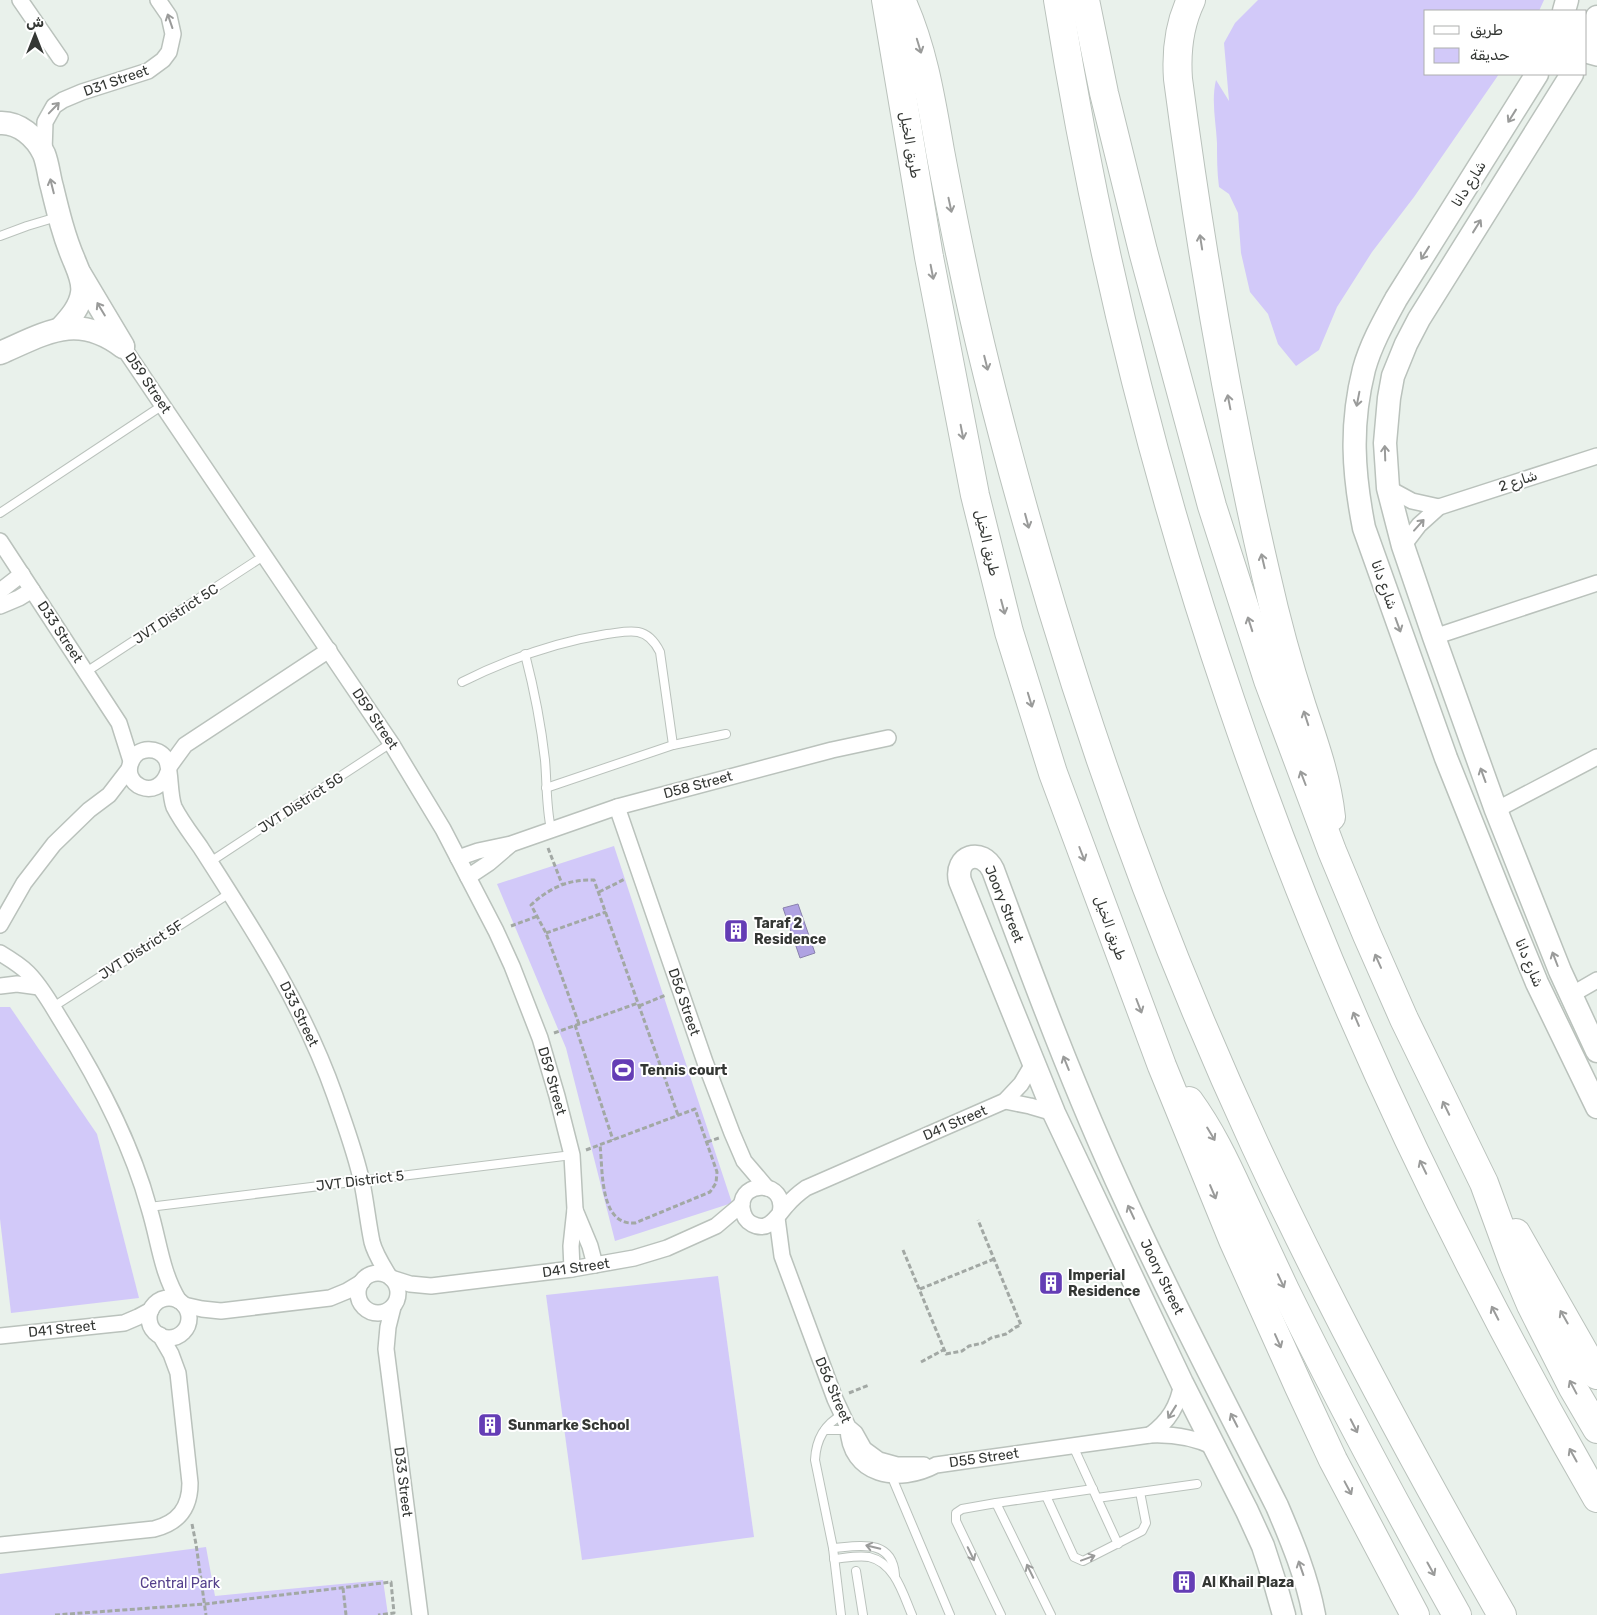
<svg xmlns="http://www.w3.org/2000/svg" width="1597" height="1615" viewBox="0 0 1597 1615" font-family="Rubik,'Noto Sans Arabic',sans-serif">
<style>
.green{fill:#d2c9f9}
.water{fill:#afa2e2;stroke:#8a82ae}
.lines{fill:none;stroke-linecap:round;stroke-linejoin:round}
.lane-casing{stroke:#bac2bc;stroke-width:10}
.street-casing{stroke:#bac2bc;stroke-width:18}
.secondary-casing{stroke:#bac2bc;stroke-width:25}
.highway-casing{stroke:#bac2bc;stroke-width:30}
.path{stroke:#a2a8a4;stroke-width:3;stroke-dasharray:5 2.5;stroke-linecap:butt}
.lane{stroke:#fff;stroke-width:8}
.street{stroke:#fff;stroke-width:15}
.secondary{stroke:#fff;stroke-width:22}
.highway{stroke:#fff;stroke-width:28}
.oneway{stroke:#9a9b9a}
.labels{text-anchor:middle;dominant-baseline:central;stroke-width:4;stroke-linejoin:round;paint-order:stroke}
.street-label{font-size:14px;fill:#343734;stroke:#fff}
.poi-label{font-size:14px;font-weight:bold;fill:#343734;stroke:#fff;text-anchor:start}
.park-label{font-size:14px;fill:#55408c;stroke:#fff}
</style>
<rect width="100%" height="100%" fill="#e9f1eb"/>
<!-- green -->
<g class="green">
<path d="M1258,0H1544L1539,11H1426V74H1499L1414,197L1372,252L1337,307L1319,350L1296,366L1278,344L1268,314L1250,292L1241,253L1238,213L1229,194L1219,187C1217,172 1217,158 1217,143C1216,122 1211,101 1216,80L1229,101L1224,43L1235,23Z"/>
<polygon points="614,846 732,1203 615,1241 566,1048 497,884"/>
<polygon points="0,1007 10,1007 97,1134 139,1298 11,1313 0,1219"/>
<polygon points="718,1276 754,1537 582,1560 546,1295"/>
<polygon points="206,1547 215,1596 383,1580 388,1615 0,1615 0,1574"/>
</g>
<!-- water -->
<polygon class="water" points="798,904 815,953 800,958 783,908"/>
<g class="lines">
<defs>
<g id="lane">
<polyline points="0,236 27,226 57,217"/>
<polyline points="0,513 163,405"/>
<path d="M525,654C534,689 541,724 545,760C547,783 546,806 551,829"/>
<polyline points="86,672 265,555"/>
<path d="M462,682C508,659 556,642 607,634C617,633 628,630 638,632C649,634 655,642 660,652L673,745"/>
<polyline points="546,788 673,745 726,734"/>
<polyline points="210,862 391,743"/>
<polyline points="53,1007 230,893"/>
<polyline points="149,1207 572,1155"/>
<polyline points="825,1430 840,1430 848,1427"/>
<polyline points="1073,1446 1118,1544"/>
<polyline points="891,1475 950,1615"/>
<polyline points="1046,1496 1074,1557 1083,1561 1142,1531 1146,1523 1140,1492"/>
<polyline points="1097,1498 1197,1484"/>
<polyline points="996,1503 1093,1489"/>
<path d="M833,1548C859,1546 892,1538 895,1575"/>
<path d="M834,1559C845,1558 858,1555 869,1557C895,1563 903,1594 912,1615"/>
<polyline points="856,1571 863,1615"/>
<path d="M841,1615L833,1548L815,1460C816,1440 825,1424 842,1415"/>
<polyline points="1001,1615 956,1521 956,1513 962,1509 996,1503 1051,1615"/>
</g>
<g id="street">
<polyline points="20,0 60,58"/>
<polyline points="1586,55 1597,58"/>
<polyline points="44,152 45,122 54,106 63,100 82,92 148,71 163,60 169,52 173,34 169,16 158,0"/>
<polyline points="123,347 391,743 443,829 496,931 512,966 540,1038 557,1096 572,1155 575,1209 571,1246 572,1269"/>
<polyline points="1388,488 1412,501 1439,507"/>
<polyline points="0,541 119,723 131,761"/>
<polyline points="1403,546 1419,525 1439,507 1597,456"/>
<polyline points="0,591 22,574"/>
<polyline points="0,606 19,598 32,590"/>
<polyline points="1434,637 1597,583"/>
<polyline points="169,767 185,745 329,650"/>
<path d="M168,772C158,803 119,785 132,760C138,747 158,746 166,759C171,768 169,794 174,807C181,821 192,835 201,848C253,929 303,1005 335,1096C345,1125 356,1154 362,1183C366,1202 368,1223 372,1242C375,1254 383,1266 389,1276"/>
<polyline points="617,807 705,1062 732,1133 744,1161 767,1188"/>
<polyline points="1496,810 1597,757"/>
<polyline points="458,858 478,851 511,844 617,807 832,750 888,738"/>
<polyline points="468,877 489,863 510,845"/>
<polyline points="0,925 24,883 54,844 89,810 109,795 129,769"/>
<path d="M0,953C10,959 20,965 28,973C42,987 52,1006 62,1022C98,1080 131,1142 149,1208C159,1240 161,1272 179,1301"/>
<polyline points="0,986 17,984 39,987"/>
<polyline points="1571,995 1597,980"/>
<polyline points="1005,1101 1030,1106 1054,1113"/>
<polyline points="575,1210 590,1246 595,1265"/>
<path d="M780,1213C788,1180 739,1179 742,1208C743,1215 746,1221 752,1224C769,1233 777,1216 786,1206C792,1199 799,1193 806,1188L1005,1101L1021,1084L1033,1064"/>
<polyline points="777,1218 782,1256 835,1399 848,1427 855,1433 864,1449 879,1460 897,1465 924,1465"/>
<circle cx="378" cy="1293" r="20"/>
<polyline points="391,1278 410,1284 431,1286 572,1269 634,1258 667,1248 716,1226 742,1204"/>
<circle cx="169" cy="1318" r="20"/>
<polyline points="184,1305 202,1309 221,1311 330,1298 347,1291 362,1282"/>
<polyline points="393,1307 388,1327 386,1349 420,1615"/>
<polyline points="0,1336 124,1323 138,1317 151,1310"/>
<path d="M848,1427C849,1477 899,1485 936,1465L1150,1435C1173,1434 1193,1437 1214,1447"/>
<path d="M1150,1435C1169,1421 1178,1406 1182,1383"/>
<path d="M0,1545L154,1529C178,1523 190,1508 190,1483L178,1373L171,1354L160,1335"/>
</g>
<g id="secondary">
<polyline points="1564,11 1567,0"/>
<polyline points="1586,48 1597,17"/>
<path d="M1537,74L1396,299C1384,321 1371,344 1364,369C1350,425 1353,472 1364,528L1446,758L1500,893L1537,983L1597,1107"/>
<polyline points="1572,74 1419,319 1406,344 1393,376 1389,398 1385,443 1388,488 1403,546 1434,637 1496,810 1560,971 1597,1051"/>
<path d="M0,123C19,122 36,137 44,154C48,164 49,177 52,187C58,212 64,237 74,260C78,270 84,282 82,293C80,307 70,318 61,328"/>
<polyline points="80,274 123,346"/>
<path d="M0,353C46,333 77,312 123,347"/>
<path d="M1284,1615L1275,1583L1263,1546L1247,1511L1182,1383L1054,1113L960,881C954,856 982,847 993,870C1034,981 1075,1091 1125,1199C1172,1303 1226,1404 1277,1506C1292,1541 1307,1577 1314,1615"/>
</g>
<g id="highway">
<polyline points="886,0 929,257 975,495 1009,632 1053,773 1162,1066 1233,1240 1299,1387 1333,1460 1415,1615"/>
<path d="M901,0C923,48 931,99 940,151C947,188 954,225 962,262C986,379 1018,494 1052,608C1107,791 1175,972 1255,1145C1330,1306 1414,1462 1502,1615"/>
<path d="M1058,0C1096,238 1153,474 1231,702C1325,979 1451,1245 1597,1498"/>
<polyline points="1085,0 1104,93 1143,251 1212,506 1268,680 1332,851 1367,935 1404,1019 1484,1183 1514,1265 1531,1305 1573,1388 1597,1429"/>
<path d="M1191,0C1179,25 1176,51 1178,79C1200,246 1228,411 1266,575C1276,620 1288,664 1302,707C1314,743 1327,779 1331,817"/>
<path d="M1189,1101C1210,1130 1225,1161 1240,1194C1255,1226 1270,1258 1285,1290C1339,1400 1397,1508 1457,1615"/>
<polyline points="1516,1233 1597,1375"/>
</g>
</defs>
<!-- lane casing -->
<use href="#lane" class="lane-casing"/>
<!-- street casing -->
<use href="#street" class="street-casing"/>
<!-- secondary casing -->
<use href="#secondary" class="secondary-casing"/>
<!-- highway casing -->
<use href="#highway" class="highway-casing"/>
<!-- path -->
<g class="path">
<polyline points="548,848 562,884"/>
<polyline points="599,892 625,879"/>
<polyline points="511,926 538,916"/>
<polyline points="546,933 606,912"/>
<polyline points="639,1006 666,995"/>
<path d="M579,1024L546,933L531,905C549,888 569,879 594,880L678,1115"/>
<polyline points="575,1025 613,1140"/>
<polyline points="554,1033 638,1003"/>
<polyline points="707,1142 719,1138"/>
<path d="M586,1150L695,1109L717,1172L716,1183L710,1192L635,1223C599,1226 603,1169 600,1145"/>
<polyline points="903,1250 946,1354 962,1351 969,1346 983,1343 991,1338 1006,1334 1016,1327 1021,1325 978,1220"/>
<polyline points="920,1289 994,1259"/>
<polyline points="921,1362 945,1349"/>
<polyline points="849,1393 869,1385"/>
<polyline points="192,1524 196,1544 206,1615"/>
<polyline points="343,1588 346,1615"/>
<polyline points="55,1615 205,1604 391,1582 394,1613 378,1615"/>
</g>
<!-- lane -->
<use href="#lane" class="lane"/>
<!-- street -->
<use href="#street" class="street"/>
<!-- secondary -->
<use href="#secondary" class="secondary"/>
<!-- highway -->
<use href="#highway" class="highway"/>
</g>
<!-- one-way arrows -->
<defs><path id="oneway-shaft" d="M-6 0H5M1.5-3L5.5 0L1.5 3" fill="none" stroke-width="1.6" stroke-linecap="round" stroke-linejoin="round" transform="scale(1.25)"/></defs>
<g class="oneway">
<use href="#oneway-shaft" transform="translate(170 21) rotate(-109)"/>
<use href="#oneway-shaft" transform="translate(919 46) rotate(73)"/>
<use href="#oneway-shaft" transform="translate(54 108) rotate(-46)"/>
<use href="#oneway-shaft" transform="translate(1512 116) rotate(122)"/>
<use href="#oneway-shaft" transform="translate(52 186) rotate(-104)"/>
<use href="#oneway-shaft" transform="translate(950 205) rotate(78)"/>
<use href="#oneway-shaft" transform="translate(1477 226) rotate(-58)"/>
<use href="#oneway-shaft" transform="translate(1201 242) rotate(-99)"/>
<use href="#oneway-shaft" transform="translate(1425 253) rotate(122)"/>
<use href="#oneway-shaft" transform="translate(932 272) rotate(79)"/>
<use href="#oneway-shaft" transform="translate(101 309) rotate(-121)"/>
<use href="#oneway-shaft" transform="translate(986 363) rotate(76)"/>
<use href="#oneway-shaft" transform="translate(1358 399) rotate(101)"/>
<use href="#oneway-shaft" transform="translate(1229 402) rotate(-101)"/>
<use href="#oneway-shaft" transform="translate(962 432) rotate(79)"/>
<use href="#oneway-shaft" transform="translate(1385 453) rotate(-92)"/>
<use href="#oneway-shaft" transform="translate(1027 521) rotate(75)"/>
<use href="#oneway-shaft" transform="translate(1419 525) rotate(-48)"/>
<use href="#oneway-shaft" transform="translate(1263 561) rotate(-103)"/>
<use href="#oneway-shaft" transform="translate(1003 607) rotate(75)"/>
<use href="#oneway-shaft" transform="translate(1250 624) rotate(-108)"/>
<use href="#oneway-shaft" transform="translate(1398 625) rotate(70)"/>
<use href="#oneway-shaft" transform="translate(1030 700) rotate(73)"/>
<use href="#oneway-shaft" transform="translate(1306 718) rotate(-108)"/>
<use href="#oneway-shaft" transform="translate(1483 775) rotate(-110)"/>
<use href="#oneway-shaft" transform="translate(1303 778) rotate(-111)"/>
<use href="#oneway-shaft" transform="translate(1082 854) rotate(69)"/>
<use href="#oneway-shaft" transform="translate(1555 959) rotate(-111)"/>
<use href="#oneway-shaft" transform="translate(1378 961) rotate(-114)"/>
<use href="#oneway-shaft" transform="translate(1139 1006) rotate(69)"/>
<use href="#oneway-shaft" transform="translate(1356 1019) rotate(-113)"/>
<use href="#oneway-shaft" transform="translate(1066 1063) rotate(-112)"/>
<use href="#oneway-shaft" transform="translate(1446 1108) rotate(-116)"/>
<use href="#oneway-shaft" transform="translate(1211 1134) rotate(59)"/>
<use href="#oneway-shaft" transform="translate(1423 1167) rotate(-116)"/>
<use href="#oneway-shaft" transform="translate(1213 1192) rotate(67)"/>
<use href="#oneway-shaft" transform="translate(1131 1212) rotate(-115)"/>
<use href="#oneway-shaft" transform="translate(1281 1281) rotate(65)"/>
<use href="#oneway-shaft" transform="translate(1495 1313) rotate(-117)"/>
<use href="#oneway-shaft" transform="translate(1564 1317) rotate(-120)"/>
<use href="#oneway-shaft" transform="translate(1278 1341) rotate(66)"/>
<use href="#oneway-shaft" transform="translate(1573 1387) rotate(-118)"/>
<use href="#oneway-shaft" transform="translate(1172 1412) rotate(122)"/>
<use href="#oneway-shaft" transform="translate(1234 1420) rotate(-117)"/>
<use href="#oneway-shaft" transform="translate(1354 1426) rotate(63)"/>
<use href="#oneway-shaft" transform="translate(1573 1455) rotate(-119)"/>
<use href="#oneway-shaft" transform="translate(1348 1488) rotate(62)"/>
<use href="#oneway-shaft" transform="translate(873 1547) rotate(-166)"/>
<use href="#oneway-shaft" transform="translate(971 1554) rotate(64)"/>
<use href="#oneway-shaft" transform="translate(1088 1558) rotate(-20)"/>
<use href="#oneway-shaft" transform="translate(1301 1568) rotate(-109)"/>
<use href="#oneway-shaft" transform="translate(1431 1569) rotate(61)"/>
<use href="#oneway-shaft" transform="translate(1030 1571) rotate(-116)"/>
</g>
<!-- icons -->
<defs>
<symbol id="building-square" viewBox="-11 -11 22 22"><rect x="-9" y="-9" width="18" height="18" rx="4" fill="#643db5" stroke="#fff"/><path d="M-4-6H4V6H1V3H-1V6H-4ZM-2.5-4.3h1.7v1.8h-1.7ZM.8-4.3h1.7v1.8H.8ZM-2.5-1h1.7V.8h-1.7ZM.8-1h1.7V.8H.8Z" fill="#fff"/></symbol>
<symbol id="stadium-square" viewBox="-11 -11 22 22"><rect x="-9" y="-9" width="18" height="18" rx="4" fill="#643db5" stroke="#fff"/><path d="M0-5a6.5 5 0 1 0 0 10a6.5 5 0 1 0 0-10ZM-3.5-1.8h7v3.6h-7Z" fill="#fff"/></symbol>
</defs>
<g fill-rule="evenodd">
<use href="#building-square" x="722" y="917" width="28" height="28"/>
<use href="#stadium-square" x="609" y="1056" width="28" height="28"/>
<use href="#building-square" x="1037" y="1269" width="28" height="28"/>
<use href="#building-square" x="476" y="1411" width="28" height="28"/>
<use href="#building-square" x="1170" y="1568" width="28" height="28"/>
</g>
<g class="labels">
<!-- street labels -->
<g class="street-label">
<text transform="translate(116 81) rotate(-19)">D31 Street</text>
<text transform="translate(910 145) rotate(80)">طريق الخيل</text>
<text transform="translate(1469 184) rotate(-58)">شارع دانا</text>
<text transform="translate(148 383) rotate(56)">D59 Street</text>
<text transform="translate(1518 481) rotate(-18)">شارع 2</text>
<text transform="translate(987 543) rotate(77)">طريق الخيل</text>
<text transform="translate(1384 585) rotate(70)">شارع دانا</text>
<text transform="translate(176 614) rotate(-33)">JVT District 5C</text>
<text transform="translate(60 632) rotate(57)">D33 Street</text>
<text transform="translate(375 719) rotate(56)">D59 Street</text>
<text transform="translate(698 785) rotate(-15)">D58 Street</text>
<text transform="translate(301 803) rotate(-33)">JVT District 5G</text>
<text transform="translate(1004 904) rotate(68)">Joory Street</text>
<text transform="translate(1110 928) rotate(70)">طريق الخيل</text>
<text transform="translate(141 950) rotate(-33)">JVT District 5F</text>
<text transform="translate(1529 963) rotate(67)">شارع دانا</text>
<text transform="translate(684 1002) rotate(71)">D56 Street</text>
<text transform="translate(299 1014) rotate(64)">D33 Street</text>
<text transform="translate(552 1081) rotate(74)">D59 Street</text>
<text transform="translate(955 1123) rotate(-23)">D41 Street</text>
<text transform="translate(360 1181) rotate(-7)">JVT District 5</text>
<text transform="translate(576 1268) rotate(-8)">D41 Street</text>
<text transform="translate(1162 1277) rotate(64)">Joory Street</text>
<text transform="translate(62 1329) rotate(-6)">D41 Street</text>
<text transform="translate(833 1390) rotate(67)">D56 Street</text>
<text transform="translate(984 1458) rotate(-8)">D55 Street</text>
<text transform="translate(403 1482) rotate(83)">D33 Street</text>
</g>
<!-- poi labels -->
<g class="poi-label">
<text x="754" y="923">Taraf 2<tspan x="754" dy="16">Residence</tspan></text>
<text x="640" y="1070">Tennis court</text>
<text x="1068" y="1275">Imperial<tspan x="1068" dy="16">Residence</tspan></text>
<text x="508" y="1425">Sunmarke School</text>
<text x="1202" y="1582">Al Khail Plaza</text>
</g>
<!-- park labels -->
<g class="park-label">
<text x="180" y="1583">Central Park</text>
</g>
</g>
<!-- legend -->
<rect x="1424" y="10" width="162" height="65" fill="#ffffff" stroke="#aeafae"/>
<rect x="1434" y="26" width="25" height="8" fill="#ffffff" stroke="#aeafae"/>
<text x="1470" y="35" font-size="15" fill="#343734">طريق</text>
<rect x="1434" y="48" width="25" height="15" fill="#d2c9f9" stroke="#aeafae"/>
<text x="1470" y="60" font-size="15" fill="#343734">حديقة</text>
<!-- north arrow -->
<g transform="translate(35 35)" stroke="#ffffff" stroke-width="4" paint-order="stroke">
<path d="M0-4L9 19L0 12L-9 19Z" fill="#343734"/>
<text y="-8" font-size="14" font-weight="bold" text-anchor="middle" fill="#343734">ش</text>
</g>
</svg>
